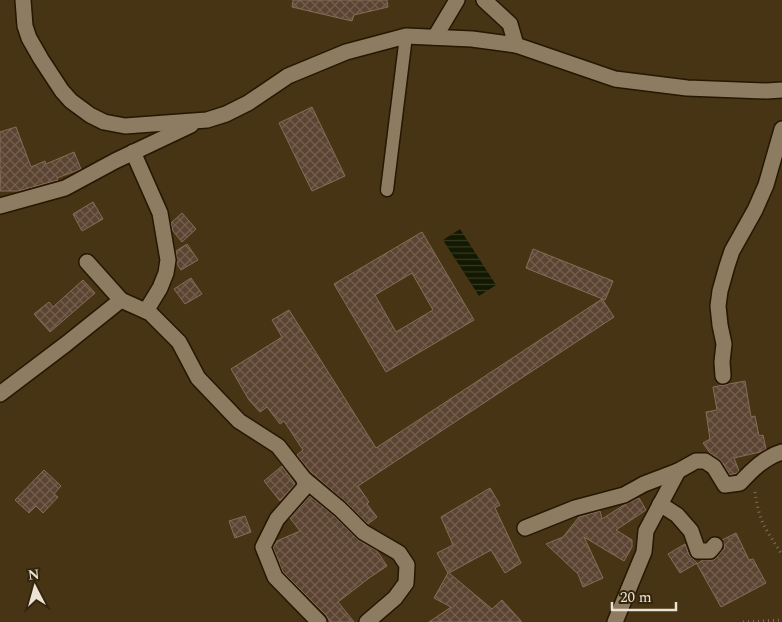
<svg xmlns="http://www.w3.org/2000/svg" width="782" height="622" viewBox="0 0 782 622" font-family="Spectral,serif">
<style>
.built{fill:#463414}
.water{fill:url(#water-rules)}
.building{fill:url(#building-cross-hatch);stroke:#876d5a;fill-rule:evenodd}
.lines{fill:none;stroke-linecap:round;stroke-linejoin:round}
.lane-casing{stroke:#251701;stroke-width:15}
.street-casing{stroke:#251701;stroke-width:18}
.path{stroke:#7e715c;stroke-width:3;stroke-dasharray:1 4;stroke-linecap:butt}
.lane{stroke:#8d7c62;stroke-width:12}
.street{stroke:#8d7c62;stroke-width:15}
</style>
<defs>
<pattern id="water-rules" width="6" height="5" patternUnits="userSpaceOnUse" patternTransform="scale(1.25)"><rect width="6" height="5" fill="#131800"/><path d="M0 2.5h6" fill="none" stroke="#363924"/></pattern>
<pattern id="building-cross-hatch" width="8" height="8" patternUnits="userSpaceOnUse" patternTransform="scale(1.25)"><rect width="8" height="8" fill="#5c4432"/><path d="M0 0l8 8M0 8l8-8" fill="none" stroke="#745f4f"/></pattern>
</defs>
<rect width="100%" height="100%" fill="#3e2f17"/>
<!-- built -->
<rect class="built" x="0" y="0" width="782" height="622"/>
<!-- water -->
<polygon class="water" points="460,229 496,285 479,296 443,240"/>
<!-- building -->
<g class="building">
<polygon points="293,0 387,0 388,7 354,15 352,21 292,7"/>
<polygon points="312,107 345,176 312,191 279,123"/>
<polygon points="16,127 31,167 45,161 46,164 74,152 81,169 57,178 58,180 18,191 0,191 1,167 0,167 0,132"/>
<polygon points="93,202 103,219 82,231 73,214"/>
<polygon points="182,213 196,229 182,242 173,231 171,223"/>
<path d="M422,232L474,320L386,372L334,284ZM412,273L433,310L396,332L375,295Z"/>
<polygon points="187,244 198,260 181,270 177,264 176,251"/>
<polygon points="533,249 613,281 605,300 526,268"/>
<polygon points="191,278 202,294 185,304 174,289"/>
<polygon points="83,280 95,293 50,332 34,314 49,302 53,307"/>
<polygon points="602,299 614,317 358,486 369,502 367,504 377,517 368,524 346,502 311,472 297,455 303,450 284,421 280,424 267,407 260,412 249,400 231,369 282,337 272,320 289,310 376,448"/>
<polygon points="745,381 751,417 755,416 759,436 763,435 766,449 760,452 734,458 739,471 737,473 730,475 722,462 710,453 703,443 710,439 706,412 717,410 713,387"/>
<polygon points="282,466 295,484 280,501 264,481"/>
<polygon points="44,470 61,486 54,494 58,497 43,513 36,506 29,513 15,500"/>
<polygon points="490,488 500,505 495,508 521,563 505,573 491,550 449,573 492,609 502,600 522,622 429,622 451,607 434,598 448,573 437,553 453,545 441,517"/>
<polygon points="310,496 334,516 357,539 377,551 387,566 369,578 338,602 354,622 330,622 326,615 283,572 273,547 277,541 300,531 290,518"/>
<polygon points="639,498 646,510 616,530 632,540 632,547 624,561 584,537 603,578 583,587 578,574 546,544 563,537 579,517 600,511 602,519 624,505"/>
<polygon points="245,516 251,532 235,538 229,521"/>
<polygon points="736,533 749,560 753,559 766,583 721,607 697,564 703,560 714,560 717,557 723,550 725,549 722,540"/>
<polygon points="685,544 689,555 697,563 680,573 668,554"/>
</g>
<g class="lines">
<defs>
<polyline id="lane" points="387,190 406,36"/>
<g id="street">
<polyline points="23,0 25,26 29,38 41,59 62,91 71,101 90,115 104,122 125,126 207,120 226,114 248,103 288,76 346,52 406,36 472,39 516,45"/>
<polyline points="484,0 510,24 516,45 615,79 687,88 767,91 782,90"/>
<polyline points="435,37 457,0"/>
<polyline points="133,152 160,213 168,260 166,273 160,288 146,311"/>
<polyline points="0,206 65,188 115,161 191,125"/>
<polyline points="87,262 121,300"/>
<polyline points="723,376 722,362 724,344 720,325 718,306 720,291 727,266 732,251 755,210 766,185 782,129"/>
<polyline points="0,394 66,344 121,300 150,313 179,342 198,378 239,421 278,446 304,479 305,487 277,519 263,547 275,577 319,622"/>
<polyline points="304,479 340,509 363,532 399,553 407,565 406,583 395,598 367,622"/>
<polyline points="660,504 677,515 691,531 698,551 710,551 715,545"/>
<path d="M525,528L575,508L624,495L644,484L678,471L696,461H705L714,467L725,485L740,483C752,470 765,457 782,452"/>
<polyline points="615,622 644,552 646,531 678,471"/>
</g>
</defs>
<!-- lane casing -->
<use href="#lane" class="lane-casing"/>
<!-- street casing -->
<use href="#street" class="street-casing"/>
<!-- path -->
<g class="path">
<path d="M755,492C757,504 759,517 765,527C770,537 777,546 782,555"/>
<polyline points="743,622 782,620"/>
</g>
<!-- lane -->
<use href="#lane" class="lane"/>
<!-- street -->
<use href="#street" class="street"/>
</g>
<!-- north arrow -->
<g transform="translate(35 587) rotate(354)" stroke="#34250d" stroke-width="4" paint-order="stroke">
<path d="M0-4L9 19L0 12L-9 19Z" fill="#ebe2d4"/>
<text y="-8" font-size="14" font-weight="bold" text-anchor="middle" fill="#ebe2d4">N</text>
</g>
<!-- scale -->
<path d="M612 602v8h64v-8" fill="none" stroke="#ebe2d4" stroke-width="2.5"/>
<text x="620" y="602" font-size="15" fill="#ebe2d4" stroke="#34250d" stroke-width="4" paint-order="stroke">20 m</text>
</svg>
